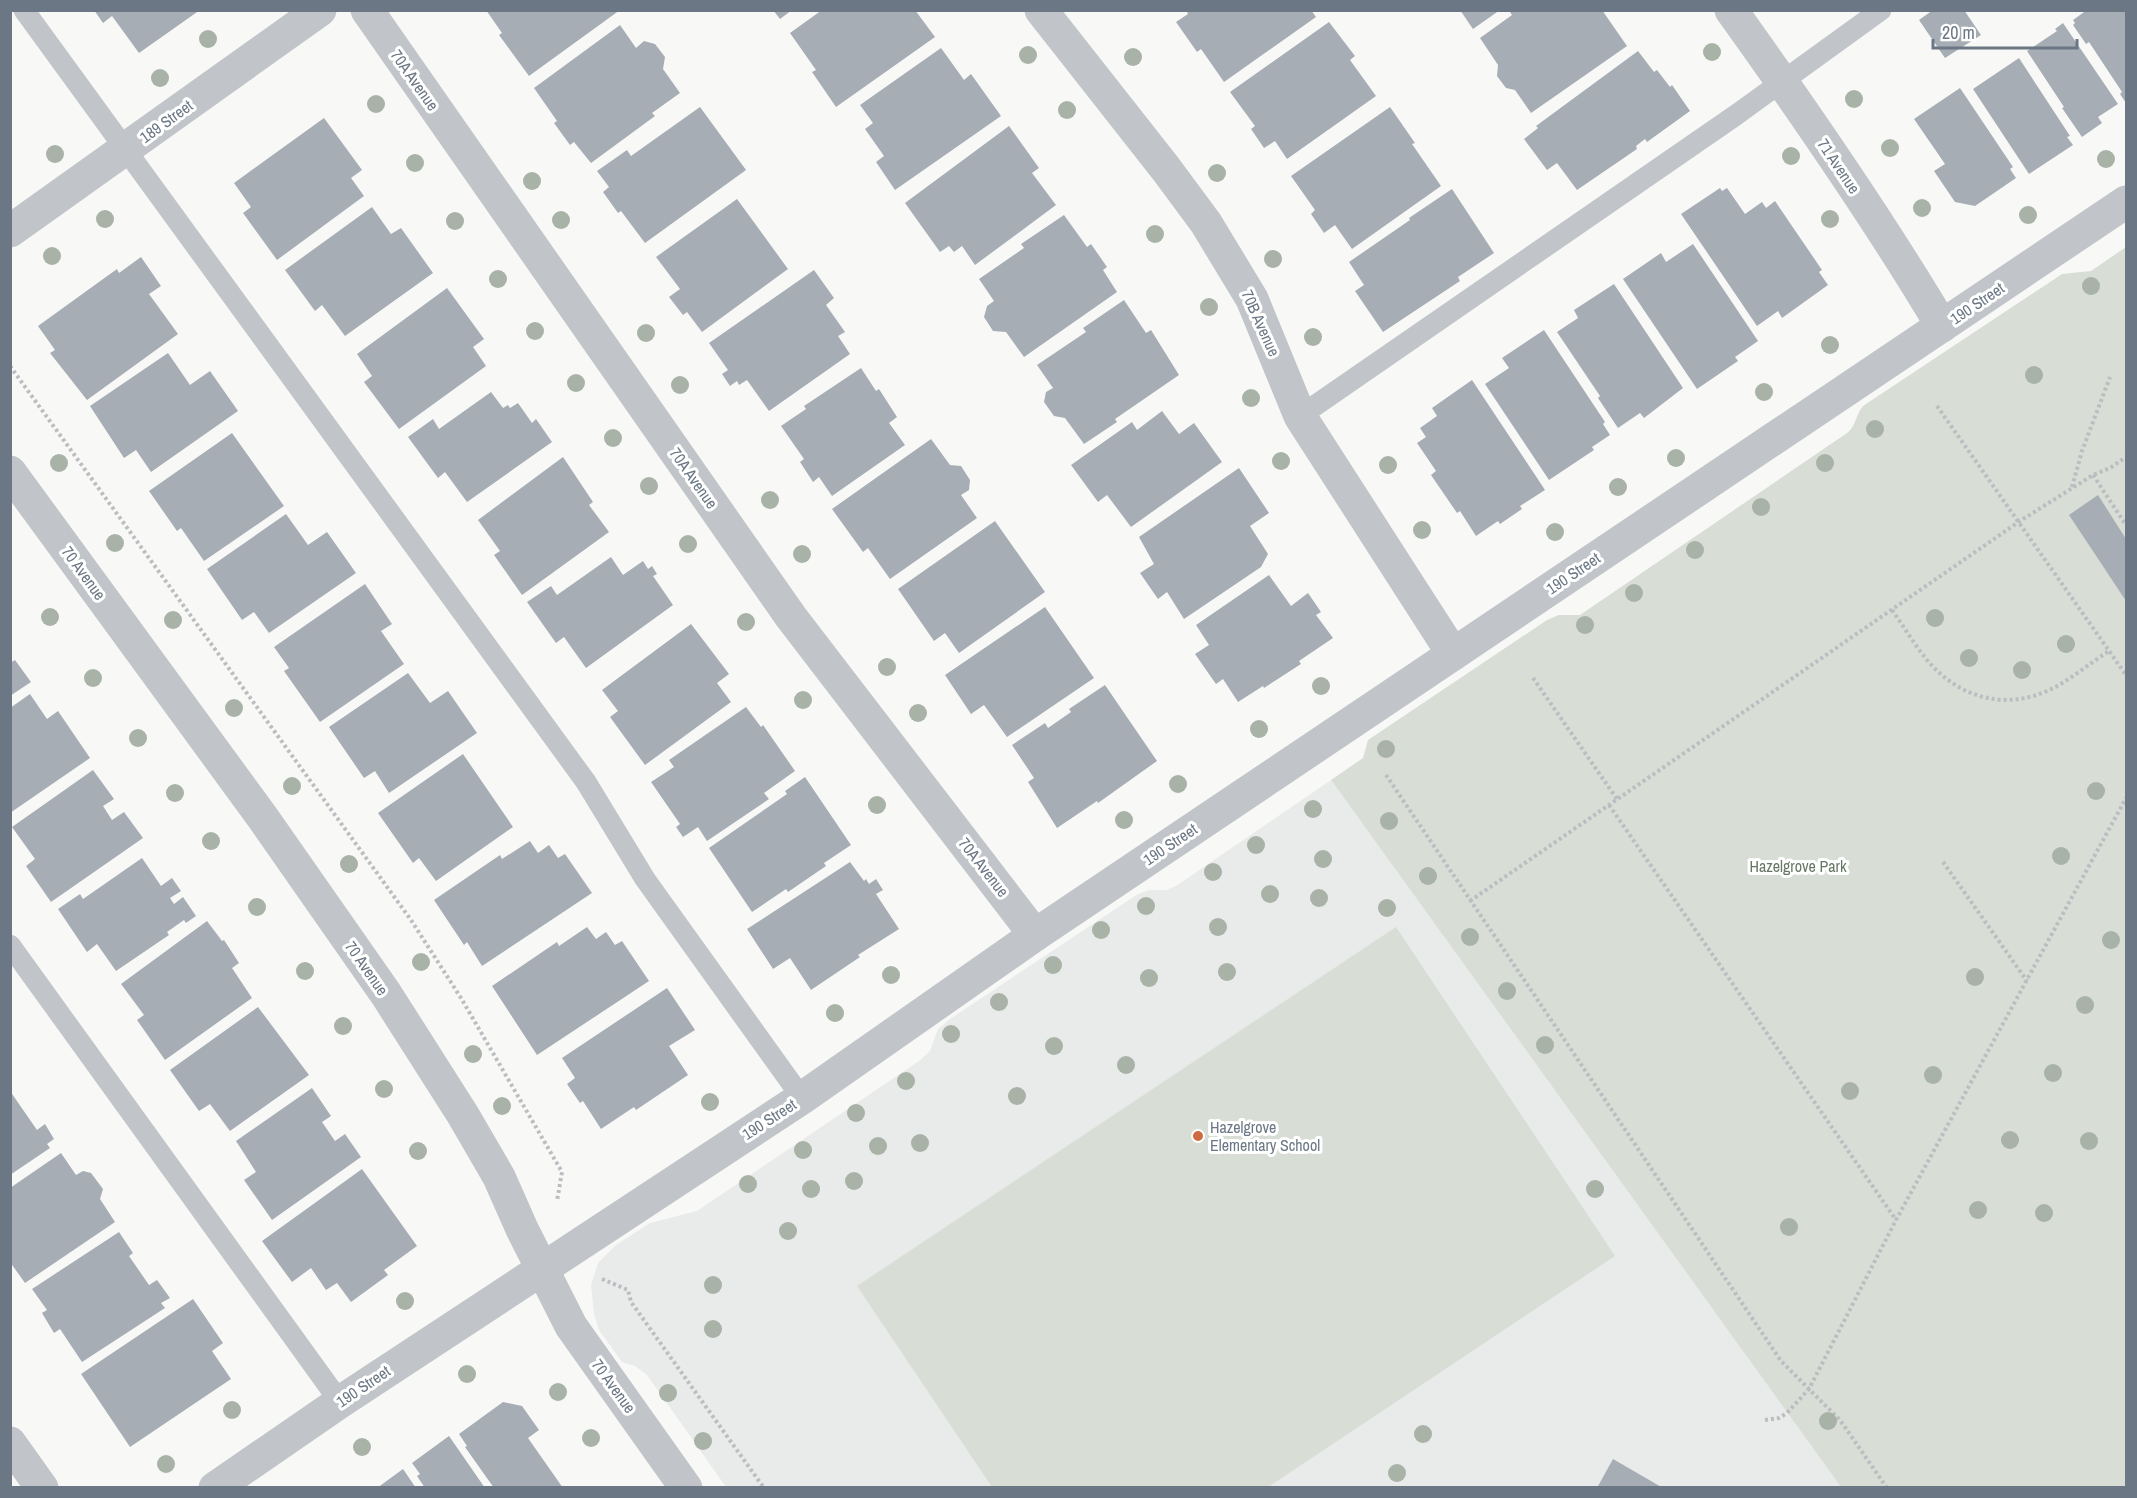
<svg xmlns="http://www.w3.org/2000/svg" width="2137" height="1498" viewBox="0 0 2137 1498" font-family="'Archivo Narrow',sans-serif">
<style>
.built{fill:#e9eaea}
.green{fill:#d8ddd6}
.building{fill:#a7adb4}
.lines{fill:none;stroke-linecap:round;stroke-linejoin:round}
.path{stroke:#bbbdc0;stroke-width:4;stroke-dasharray:3 3;stroke-linecap:butt}
.service{stroke:#c1c4c8;stroke-width:21}
.minor{stroke:#c1c4c8;stroke-width:33}
.tree{fill:#a8b2a7}
.poi-dot{fill:#cf6b41;stroke:#fff;stroke-width:2}
.labels{text-anchor:middle;dominant-baseline:central;stroke-width:6;stroke-linejoin:round;paint-order:stroke}
.street-label{font-size:16px;fill:#6b7784;stroke:#fff}
.park-label{font-size:16px;fill:#677765;stroke:#fff}
.poi-label{font-size:16px;fill:#6b7784;stroke:#fff;text-anchor:start}
</style>
<rect width="100%" height="100%" fill="#f8f9f7"/>
<!-- built -->
<polygon class="built" points="1331,780 1841,1487 726,1487 647,1375 635,1366 622,1362 599,1330 594,1314 591,1285 598,1263 616,1245 650,1223 697,1211 919,1061 930,1051 938,1029 950,1019 1138,894 1149,890 1166,890 1176,886"/>
<!-- green -->
<g class="green">
<path d="M2126,247V1487H1841L1331,780L1363,758L1368,740L1547,620L1559,615H1580L1847,433C1856,426 1856,414 1863,406L2062,274L2091,271Z"/>
<polygon points="1396,927 1615,1256 1268,1487 992,1487 857,1286"/>
</g>
<!-- building -->
<g class="building">
<polygon points="94,10 200,10 139,53 112,16 103,23"/>
<polygon points="486,10 620,10 529,76 499,35 502,33"/>
<polygon points="773,10 792,10 780,19"/>
<polygon points="822,10 915,10 935,37 836,107 812,72 816,70 790,33"/>
<polygon points="1186,10 1311,10 1316,17 1224,82 1201,49 1197,52 1176,22 1188,14"/>
<polygon points="1460,10 1500,10 1473,29"/>
<polygon points="1512,10 1602,10 1627,46 1531,113 1515,90 1506,88 1497,76 1498,65 1480,38 1512,15 1510,12"/>
<polygon points="1933,10 1964,10 1981,35 1945,58 1919,20"/>
<polygon points="2087,10 2126,10 2126,103 2120,94 2122,92 2089,42 2086,44 2073,25 2075,23 2073,20"/>
<polygon points="1329,22 1355,56 1350,60 1376,96 1287,159 1275,141 1264,148 1251,129 1255,126 1230,92"/>
<polygon points="2063,23 2118,104 2098,117 2102,123 2082,137 2062,108 2064,107 2027,51 2057,31 2055,29"/>
<polygon points="620,25 636,48 644,41 655,44 665,57 663,69 680,93 652,113 655,116 591,163 574,142 570,145 554,123 557,121 534,88"/>
<polygon points="941,48 964,80 971,74 1001,116 895,190 876,162 884,156 865,129 873,123 860,105"/>
<polygon points="1638,51 1654,72 1657,70 1670,87 1672,85 1690,111 1647,142 1645,139 1636,146 1637,149 1577,190 1557,163 1547,170 1524,139 1538,128 1536,126"/>
<polygon points="2019,58 2070,136 2067,137 2073,145 2029,174 1973,89"/>
<polygon points="1960,88 2013,167 2010,169 2016,178 1975,206 1955,202 1934,171 1945,164 1914,119"/>
<polygon points="700,107 746,170 645,243 621,211 618,213 603,192 609,187 597,171 627,150 631,156"/>
<polygon points="1390,107 1415,143 1412,144 1441,186 1352,249 1335,225 1324,233 1311,214 1315,210 1291,176"/>
<polygon points="324,118 362,170 351,178 364,196 277,260 243,213 251,207 234,183"/>
<polygon points="1009,126 1039,168 1032,173 1056,205 975,265 962,246 954,252 949,246 940,252 905,203"/>
<polygon points="1720,188 1722,191 1727,188 1745,214 1762,202 1766,208 1775,201 1822,270 1819,272 1828,285 1782,318 1778,311 1757,326 1681,214"/>
<polygon points="1452,189 1494,253 1458,277 1460,281 1383,332 1355,291 1364,285 1349,262 1410,220 1409,218"/>
<polygon points="737,199 788,269 702,332 687,312 683,315 669,297 680,289 656,257"/>
<polygon points="372,207 391,234 401,228 433,273 345,336 322,305 315,311 285,270"/>
<polygon points="1064,215 1087,247 1091,244 1107,267 1103,270 1117,292 1024,357 1006,332 993,331 984,317 987,306 994,301 979,279 1024,248 1021,244"/>
<polygon points="1693,244 1758,341 1735,357 1738,361 1697,389 1623,279 1661,253 1666,262"/>
<polygon points="141,257 161,286 149,294 178,334 87,400 50,353 55,350 38,326 117,269 119,273"/>
<polygon points="814,270 834,298 826,305 845,332 838,336 850,354 769,411 747,380 739,385 737,381 730,386 722,374 728,370 709,343"/>
<polygon points="1614,284 1683,388 1644,418 1640,413 1618,428 1598,398 1600,396 1557,332 1578,318 1574,310"/>
<polygon points="447,288 484,339 473,347 486,366 399,429 364,382 372,376 357,354"/>
<polygon points="1124,300 1146,333 1151,330 1179,375 1115,419 1117,422 1084,444 1065,418 1054,416 1044,402 1046,392 1053,388 1037,365 1086,332 1083,328"/>
<polygon points="1544,330 1605,422 1603,424 1610,435 1592,447 1594,450 1549,480 1485,384 1509,368 1502,358"/>
<polygon points="168,353 190,385 210,371 238,411 151,472 136,450 124,458 90,406"/>
<polygon points="861,368 876,391 879,389 897,417 889,423 905,445 832,496 819,477 813,482 800,462 804,459 781,426 806,409 804,406"/>
<polygon points="1472,380 1545,490 1520,506 1522,509 1500,524 1498,521 1476,536 1460,511 1457,513 1431,475 1436,471 1417,443 1426,437 1420,428 1437,416 1432,408"/>
<polygon points="491,392 503,408 508,405 510,408 518,403 532,423 536,419 552,442 467,502 445,472 438,478 408,437 433,419 439,429"/>
<polygon points="1162,411 1179,434 1194,423 1222,462 1131,527 1107,495 1098,502 1071,465 1132,422 1137,430"/>
<polygon points="232,433 284,506 204,561 181,528 177,531 149,491"/>
<polygon points="931,439 950,465 961,466 970,480 969,490 961,495 977,518 890,579 868,548 863,552 832,509"/>
<polygon points="563,457 593,502 589,505 609,532 522,595 494,555 500,551 478,520"/>
<polygon points="1239,468 1269,513 1250,526 1268,554 1261,567 1184,619 1167,592 1158,599 1140,573 1154,564 1139,537"/>
<polygon points="2098,495 2126,539 2126,601 2069,515"/>
<polygon points="286,514 308,545 327,532 356,573 269,633 254,612 242,620 207,569"/>
<polygon points="995,521 1045,592 959,653 945,633 934,641 898,589"/>
<polygon points="611,557 623,575 643,561 648,569 652,566 657,574 653,576 673,605 586,668 564,637 556,643 527,602 551,586 557,595"/>
<polygon points="1269,575 1291,606 1308,593 1321,612 1316,615 1333,638 1299,661 1301,664 1264,688 1263,686 1238,702 1223,679 1216,684 1195,654 1209,645 1196,625"/>
<polygon points="365,584 392,624 381,631 404,664 320,722 284,671 289,668 274,647"/>
<polygon points="1045,607 1094,678 1007,737 984,705 971,714 945,675"/>
<polygon points="691,624 729,674 717,683 731,702 645,765 610,717 618,711 602,690"/>
<polygon points="15,660 31,682 10,696 10,663"/>
<polygon points="408,673 430,703 448,691 477,733 389,793 375,771 364,778 329,727"/>
<polygon points="1105,685 1157,761 1098,803 1097,801 1057,828 1028,782 1034,778 1012,745 1045,723 1048,728 1071,712 1069,709"/>
<polygon points="30,694 47,719 58,711 90,758 10,813 10,708"/>
<polygon points="746,707 761,727 763,725 795,771 764,793 769,799 707,841 698,827 683,837 676,827 680,824 651,782 674,767 669,760"/>
<polygon points="463,754 513,827 436,881 419,858 413,863 378,813"/>
<polygon points="93,770 114,799 103,806 112,820 124,812 143,838 51,902 26,866 35,859 12,827"/>
<polygon points="805,777 851,845 824,863 826,866 788,892 786,889 752,912 709,848 787,794 785,791"/>
<polygon points="530,841 538,853 549,845 558,858 565,854 592,893 482,966 467,942 464,945 434,900 500,855 502,859"/>
<polygon points="142,858 161,886 172,878 181,891 170,898 174,904 183,897 196,916 186,923 184,920 167,932 169,935 116,971 97,944 87,952 58,909 80,894 83,899"/>
<polygon points="850,862 864,881 866,879 869,884 876,879 883,890 876,894 899,929 858,955 860,957 811,990 790,958 773,969 747,929"/>
<polygon points="207,921 222,941 224,940 239,963 232,968 252,998 165,1060 137,1020 144,1015 121,984"/>
<polygon points="587,927 596,939 606,932 615,945 622,941 649,981 537,1055 492,986 557,942 559,946"/>
<polygon points="667,988 695,1030 669,1046 688,1075 636,1110 634,1107 601,1129 583,1101 580,1103 567,1084 575,1078 562,1058"/>
<polygon points="258,1007 309,1075 230,1131 210,1104 199,1111 170,1070"/>
<polygon points="312,1088 331,1116 322,1122 335,1141 345,1134 361,1157 272,1220 244,1180 256,1172 236,1141"/>
<polygon points="10,1091 37,1130 45,1124 54,1139 47,1144 50,1148 10,1175"/>
<polygon points="61,1153 76,1175 83,1171 91,1173 103,1189 100,1199 115,1222 25,1283 10,1262 10,1188"/>
<polygon points="362,1169 417,1246 384,1270 388,1275 351,1302 337,1283 326,1290 311,1268 292,1282 262,1241"/>
<polygon points="119,1232 133,1253 129,1256 149,1285 157,1280 170,1298 161,1303 165,1308 82,1362 60,1329 54,1333 42,1313 47,1310 32,1289"/>
<polygon points="193,1299 223,1343 212,1351 231,1379 130,1447 81,1374"/>
<polygon points="503,1402 522,1406 539,1430 528,1438 563,1488 494,1488 465,1447 467,1446 459,1434"/>
<polygon points="449,1436 485,1488 425,1488 417,1476 420,1474 412,1463"/>
<polygon points="1613,1459 1663,1488 1597,1488"/>
<polygon points="403,1469 416,1488 377,1488"/>
</g>
<g class="lines">
<!-- path -->
<g class="path">
<polyline points="10,366 411,920 461,998 562,1172 557,1201"/>
<polyline points="1937,406 2126,675"/>
<polyline points="2093,475 2126,525"/>
<polyline points="2072,487 2082,451 2110,377"/>
<path d="M1892,610C1908,632 1922,659 1943,676C1973,701 2011,707 2047,691C2068,682 2090,663 2109,651"/>
<polyline points="1533,678 1617,799"/>
<polyline points="1386,775 1781,1361 1840,1420 1887,1488"/>
<polyline points="1609,805 1896,1220"/>
<polyline points="1943,862 2027,981"/>
<polyline points="1470,901 2020,521 2093,475 2110,468 2126,457"/>
<polyline points="602,1279 628,1290 631,1302 764,1488"/>
<polyline points="1765,1420 1779,1418 1787,1413 1809,1389 1896,1220 2126,798"/>
</g>
<!-- service -->
<g class="service">
<polyline points="24,10 586,782 645,879 802,1098"/>
<polyline points="1300,416 1736,115 1881,10"/>
<polyline points="10,945 340,1402"/>
</g>
<!-- minor -->
<g class="minor">
<polyline points="367,10 791,617 1035,935"/>
<polyline points="1041,10 1166,169 1206,223 1252,299 1300,416 1453,654"/>
<path d="M1731,10C1805,113 1877,217 1942,326"/>
<polyline points="10,231 320,10"/>
<polyline points="10,472 263,818 386,994 463,1115 499,1177 522,1229 571,1326 686,1488"/>
<polyline points="10,1443 42,1488"/>
<polyline points="215,1488 340,1402 802,1098 1035,935 2126,202"/>
</g>
</g>
<!-- trees -->
<g class="tree">
<circle cx="208" cy="39" r="9"/>
<circle cx="1712" cy="52" r="9"/>
<circle cx="1028" cy="55" r="9"/>
<circle cx="1133" cy="57" r="9"/>
<circle cx="160" cy="78" r="9"/>
<circle cx="1854" cy="99" r="9"/>
<circle cx="376" cy="104" r="9"/>
<circle cx="1067" cy="110" r="9"/>
<circle cx="1890" cy="148" r="9"/>
<circle cx="55" cy="154" r="9"/>
<circle cx="1791" cy="156" r="9"/>
<circle cx="2106" cy="159" r="9"/>
<circle cx="415" cy="163" r="9"/>
<circle cx="1217" cy="173" r="9"/>
<circle cx="532" cy="181" r="9"/>
<circle cx="1922" cy="208" r="9"/>
<circle cx="2028" cy="215" r="9"/>
<circle cx="105" cy="219" r="9"/>
<circle cx="1830" cy="219" r="9"/>
<circle cx="561" cy="220" r="9"/>
<circle cx="455" cy="221" r="9"/>
<circle cx="1155" cy="234" r="9"/>
<circle cx="52" cy="256" r="9"/>
<circle cx="1273" cy="259" r="9"/>
<circle cx="498" cy="279" r="9"/>
<circle cx="2091" cy="286" r="9"/>
<circle cx="1209" cy="307" r="9"/>
<circle cx="535" cy="331" r="9"/>
<circle cx="646" cy="333" r="9"/>
<circle cx="1313" cy="337" r="9"/>
<circle cx="1830" cy="345" r="9"/>
<circle cx="2034" cy="375" r="9"/>
<circle cx="576" cy="383" r="9"/>
<circle cx="680" cy="385" r="9"/>
<circle cx="1764" cy="392" r="9"/>
<circle cx="1251" cy="398" r="9"/>
<circle cx="1875" cy="429" r="9"/>
<circle cx="613" cy="438" r="9"/>
<circle cx="1676" cy="458" r="9"/>
<circle cx="1281" cy="461" r="9"/>
<circle cx="59" cy="463" r="9"/>
<circle cx="1825" cy="463" r="9"/>
<circle cx="1388" cy="465" r="9"/>
<circle cx="649" cy="486" r="9"/>
<circle cx="1618" cy="487" r="9"/>
<circle cx="770" cy="500" r="9"/>
<circle cx="1761" cy="507" r="9"/>
<circle cx="1422" cy="530" r="9"/>
<circle cx="1555" cy="532" r="9"/>
<circle cx="115" cy="543" r="9"/>
<circle cx="688" cy="544" r="9"/>
<circle cx="1695" cy="550" r="9"/>
<circle cx="802" cy="554" r="9"/>
<circle cx="1634" cy="593" r="9"/>
<circle cx="50" cy="617" r="9"/>
<circle cx="1935" cy="618" r="9"/>
<circle cx="173" cy="620" r="9"/>
<circle cx="746" cy="622" r="9"/>
<circle cx="1585" cy="625" r="9"/>
<circle cx="2066" cy="644" r="9"/>
<circle cx="1969" cy="658" r="9"/>
<circle cx="887" cy="667" r="9"/>
<circle cx="2022" cy="670" r="9"/>
<circle cx="93" cy="678" r="9"/>
<circle cx="1321" cy="686" r="9"/>
<circle cx="803" cy="700" r="9"/>
<circle cx="234" cy="708" r="9"/>
<circle cx="918" cy="713" r="9"/>
<circle cx="1259" cy="729" r="9"/>
<circle cx="138" cy="738" r="9"/>
<circle cx="1386" cy="749" r="9"/>
<circle cx="1178" cy="784" r="9"/>
<circle cx="292" cy="786" r="9"/>
<circle cx="2096" cy="791" r="9"/>
<circle cx="175" cy="793" r="9"/>
<circle cx="877" cy="805" r="9"/>
<circle cx="1313" cy="809" r="9"/>
<circle cx="1124" cy="820" r="9"/>
<circle cx="1389" cy="821" r="9"/>
<circle cx="211" cy="841" r="9"/>
<circle cx="1256" cy="845" r="9"/>
<circle cx="2061" cy="856" r="9"/>
<circle cx="1323" cy="859" r="9"/>
<circle cx="349" cy="864" r="9"/>
<circle cx="1213" cy="872" r="9"/>
<circle cx="1428" cy="876" r="9"/>
<circle cx="1270" cy="894" r="9"/>
<circle cx="1319" cy="898" r="9"/>
<circle cx="1146" cy="906" r="9"/>
<circle cx="257" cy="907" r="9"/>
<circle cx="1387" cy="908" r="9"/>
<circle cx="1218" cy="927" r="9"/>
<circle cx="1101" cy="930" r="9"/>
<circle cx="1470" cy="937" r="9"/>
<circle cx="2111" cy="940" r="9"/>
<circle cx="421" cy="962" r="9"/>
<circle cx="1053" cy="965" r="9"/>
<circle cx="305" cy="971" r="9"/>
<circle cx="1227" cy="972" r="9"/>
<circle cx="891" cy="975" r="9"/>
<circle cx="1975" cy="977" r="9"/>
<circle cx="1149" cy="978" r="9"/>
<circle cx="1507" cy="991" r="9"/>
<circle cx="999" cy="1002" r="9"/>
<circle cx="2085" cy="1005" r="9"/>
<circle cx="835" cy="1013" r="9"/>
<circle cx="343" cy="1026" r="9"/>
<circle cx="951" cy="1034" r="9"/>
<circle cx="1545" cy="1045" r="9"/>
<circle cx="1054" cy="1046" r="9"/>
<circle cx="473" cy="1054" r="9"/>
<circle cx="1126" cy="1065" r="9"/>
<circle cx="2053" cy="1073" r="9"/>
<circle cx="1933" cy="1075" r="9"/>
<circle cx="906" cy="1081" r="9"/>
<circle cx="384" cy="1089" r="9"/>
<circle cx="1850" cy="1091" r="9"/>
<circle cx="1017" cy="1096" r="9"/>
<circle cx="710" cy="1102" r="9"/>
<circle cx="502" cy="1106" r="9"/>
<circle cx="856" cy="1113" r="9"/>
<circle cx="2010" cy="1140" r="9"/>
<circle cx="2089" cy="1141" r="9"/>
<circle cx="920" cy="1143" r="9"/>
<circle cx="878" cy="1146" r="9"/>
<circle cx="803" cy="1150" r="9"/>
<circle cx="418" cy="1151" r="9"/>
<circle cx="854" cy="1181" r="9"/>
<circle cx="748" cy="1184" r="9"/>
<circle cx="811" cy="1189" r="9"/>
<circle cx="1595" cy="1189" r="9"/>
<circle cx="1978" cy="1210" r="9"/>
<circle cx="2044" cy="1213" r="9"/>
<circle cx="1789" cy="1227" r="9"/>
<circle cx="788" cy="1231" r="9"/>
<circle cx="713" cy="1285" r="9"/>
<circle cx="405" cy="1301" r="9"/>
<circle cx="713" cy="1329" r="9"/>
<circle cx="467" cy="1374" r="9"/>
<circle cx="558" cy="1392" r="9"/>
<circle cx="668" cy="1393" r="9"/>
<circle cx="232" cy="1410" r="9"/>
<circle cx="1828" cy="1421" r="9"/>
<circle cx="1423" cy="1434" r="9"/>
<circle cx="591" cy="1438" r="9"/>
<circle cx="703" cy="1441" r="9"/>
<circle cx="362" cy="1447" r="9"/>
<circle cx="166" cy="1464" r="9"/>
<circle cx="1397" cy="1473" r="9"/>
</g>
<!-- markers -->
<circle class="poi-dot" cx="1198" cy="1136" r="6"/>
<g class="labels">
<!-- street labels -->
<g class="street-label">
<text transform="translate(415 80) rotate(55)">70A Avenue</text>
<text transform="translate(166 121) rotate(-36)">189 Street</text>
<text transform="translate(1839 166) rotate(56)">71 Avenue</text>
<text transform="translate(1977 303) rotate(-34)">190 Street</text>
<text transform="translate(1261 323) rotate(66)">70B Avenue</text>
<text transform="translate(694 478) rotate(55)">70A Avenue</text>
<text transform="translate(84 573) rotate(54)">70 Avenue</text>
<text transform="translate(1573 573) rotate(-34)">190 Street</text>
<text transform="translate(1170 844) rotate(-34)">190 Street</text>
<text transform="translate(984 867) rotate(52)">70A Avenue</text>
<text transform="translate(367 968) rotate(55)">70 Avenue</text>
<text transform="translate(769 1119) rotate(-33)">190 Street</text>
<text transform="translate(363 1386) rotate(-34)">190 Street</text>
<text transform="translate(614 1386) rotate(54)">70 Avenue</text>
</g>
<!-- park labels -->
<g class="park-label">
<text x="1798" y="866">Hazelgrove Park</text>
</g>
<!-- poi labels -->
<g class="poi-label">
<text x="1210" y="1127">Hazelgrove<tspan x="1210" dy="18">Elementary School</tspan></text>
</g>
</g>
<!-- border -->
<rect width="2137" height="1498" fill="none" stroke="#6b7784" stroke-width="24"/>
<!-- scale -->
<path d="M1933 39v9h144v-9" fill="none" stroke="#6b7784" stroke-width="3"/>
<text x="1942" y="39" font-size="18" fill="#6b7784" stroke="#ffffff" stroke-width="4.5" paint-order="stroke">20 m</text>
</svg>
